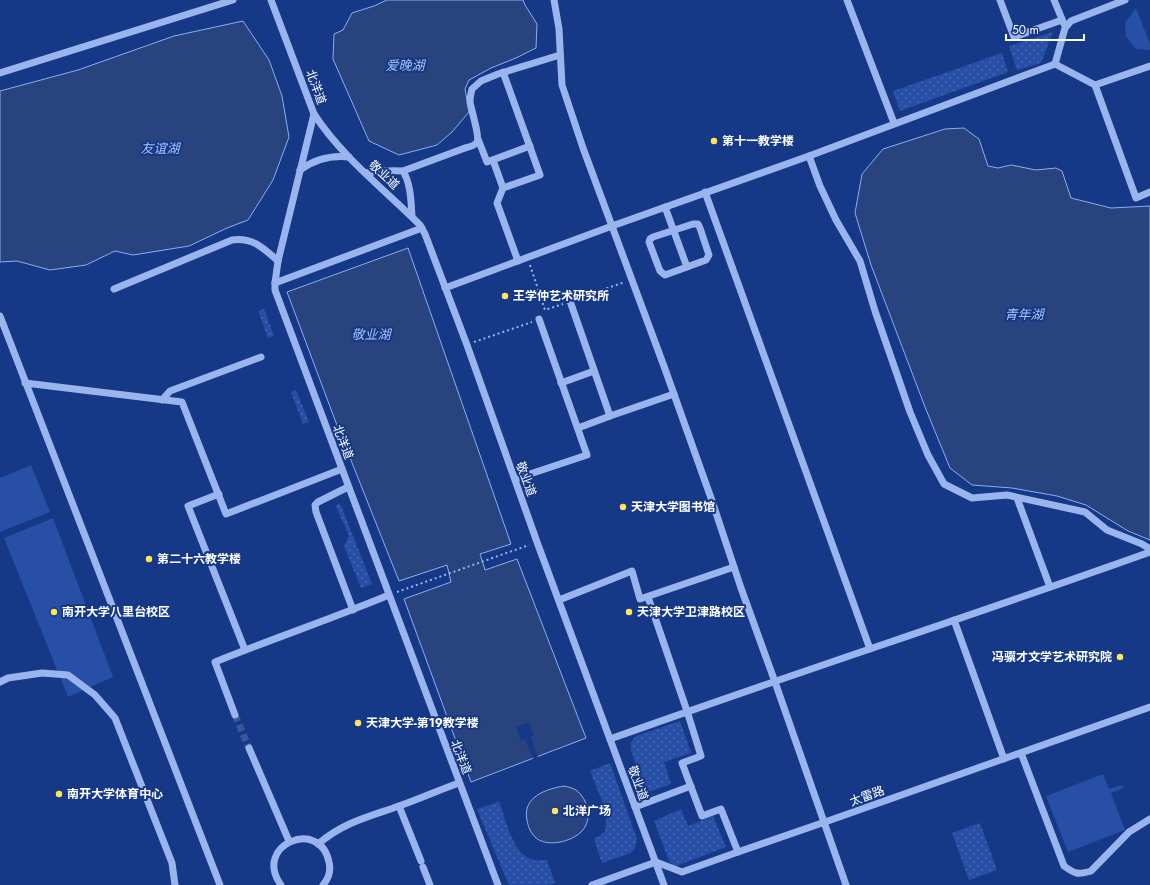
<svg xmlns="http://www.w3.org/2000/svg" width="1150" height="885" viewBox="0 0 1150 885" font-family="Jost,'Noto Sans SC',sans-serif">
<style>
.grass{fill:url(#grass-dots)}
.garden{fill:#274fa6}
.water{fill:#29437e;stroke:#8caef2}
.pier{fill:#153887}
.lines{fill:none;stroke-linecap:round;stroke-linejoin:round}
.minor-tunnel{stroke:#385699;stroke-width:7;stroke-dasharray:7 3.5;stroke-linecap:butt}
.path{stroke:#9ab5ee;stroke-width:2;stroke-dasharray:2 3;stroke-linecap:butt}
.minor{stroke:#9ab5ee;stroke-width:7}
.poi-dot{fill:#ffe558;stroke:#153887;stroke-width:1.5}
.labels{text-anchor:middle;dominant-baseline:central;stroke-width:4;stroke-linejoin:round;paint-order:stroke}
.street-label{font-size:12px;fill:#fff;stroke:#153887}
.poi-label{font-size:12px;font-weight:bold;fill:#fff;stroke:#153887;text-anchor:start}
.water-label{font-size:13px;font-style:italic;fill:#a6c0f6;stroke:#153887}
</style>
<defs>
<pattern id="grass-dots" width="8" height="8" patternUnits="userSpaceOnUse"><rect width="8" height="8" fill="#274fa6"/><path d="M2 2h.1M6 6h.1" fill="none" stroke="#4769b3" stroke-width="1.8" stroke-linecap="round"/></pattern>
</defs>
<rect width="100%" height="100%" fill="#153887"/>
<!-- grass -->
<g class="grass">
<polygon points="1053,32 1041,63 1017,70 1009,46"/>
<polygon points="1002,53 1008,72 900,111 893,91"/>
<polygon points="264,309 274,336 268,338 258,311"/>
<polygon points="296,390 309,422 303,424 291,392"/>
<polygon points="340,503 372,584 361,588 344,546 349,536 336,506"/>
<polygon points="680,721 691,753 664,762 671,784 645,793 631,750 631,742 636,736"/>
<polygon points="610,763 637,839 635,848 631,853 602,863 594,839 605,832 607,813 590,771"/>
<path d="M499,802C505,818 512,849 528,858C534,861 540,860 547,860L555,883L550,885H510L508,883L477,809Z"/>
<polygon points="681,809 688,826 713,816 726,847 676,866 673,865 669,861 654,821"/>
<polygon points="980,823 997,870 969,880 952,833"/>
</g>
<!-- garden -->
<g class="garden">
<polygon points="1136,8 1150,44 1150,50 1136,49 1126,37 1125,23"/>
<polygon points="31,465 50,512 0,532 0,478"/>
<polygon points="53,518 113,677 68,697 4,538"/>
<polygon points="1103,774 1109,789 1122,785 1124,788 1111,793 1125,830 1068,852 1046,796"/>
</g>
<!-- water -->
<g class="water">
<polygon points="387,0 523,0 525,5 537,24 536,48 516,58 491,68 469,80 465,89 469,112 452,132 437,145 399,155 369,141 333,59 334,34 343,30 352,13 374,6"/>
<polygon points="243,21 269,60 282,96 289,137 273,180 248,220 227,228 189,246 133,255 115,251 86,265 50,270 17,261 0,262 0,91 78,70 174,36"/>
<polygon points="964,128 979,139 988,166 998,168 1011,165 1036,170 1056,168 1062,171 1071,198 1111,208 1150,206 1150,540 1128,531 1086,505 1057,496 1012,488 972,485 950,468 925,407 871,265 855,213 862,174 883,149 945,129"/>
<polygon points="408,248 511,544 480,554 485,570 517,559 586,738 471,782 404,599 451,582 447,565 399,581 335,420 287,292"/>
<path d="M564,786C568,787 573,788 576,790C588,799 593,819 582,831C572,842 546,848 535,837C530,832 528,826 527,820C522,797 546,789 564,786Z"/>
</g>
<!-- pier -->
<polygon class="pier" points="529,722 534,735 531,737 538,757 533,759 525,739 521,741 516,727"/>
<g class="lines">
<!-- minor-tunnel -->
<polyline class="minor-tunnel" points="235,715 249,748"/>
<!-- path -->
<g class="path">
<polyline points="530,265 545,310 563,304"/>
<polyline points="578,298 625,282"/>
<polyline points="474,342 532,322"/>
<polyline points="397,592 529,545"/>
</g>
<!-- minor -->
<g class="minor">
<polyline points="271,0 314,114 278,261 275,283 275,290 498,885"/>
<polyline points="554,0 559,29 562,85 583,148 665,369 711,498 741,588 775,682 846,885"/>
<polyline points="847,0 894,123"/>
<polyline points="1000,0 1014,37 1062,20"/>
<polyline points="1054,0 1064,24"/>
<polyline points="1055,64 1065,28 1071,21 1125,0"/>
<polyline points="0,73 233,0"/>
<polyline points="1095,85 1136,198 1150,192"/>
<path d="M314,114C342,157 384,189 420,225L425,234L467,345L537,542L664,885"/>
<polyline points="478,139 487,162 530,146"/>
<polyline points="809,156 820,186 836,220 860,261 875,311 910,412 928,455 944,484 972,498 1007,495 1085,512 1107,530 1142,544 1150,549"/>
<polyline points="493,160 503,188 497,203 518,261"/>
<path d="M300,170C315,159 330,155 349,157"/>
<path d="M403,171L465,148C469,147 475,146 477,142C480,137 471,109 470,102C470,97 471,93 472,89L481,81L498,74L560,55"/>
<path d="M366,173C379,171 390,170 403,171C411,184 411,202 412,216"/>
<polyline points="503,188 540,175 503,72"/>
<polyline points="705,192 870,649"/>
<polyline points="665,207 687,267"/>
<polygon points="693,224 698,224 700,228 709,255 706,260 665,275 660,271 649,242 650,239 653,237"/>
<polyline points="275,283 422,228"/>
<polyline points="445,288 612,226 809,156 1055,64 1095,85 1150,66"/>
<path d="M114,289L232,240C253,237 263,248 278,261"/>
<polyline points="570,301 610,416 674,394"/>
<polyline points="0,316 220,885"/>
<polyline points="25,383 182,402 226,514 342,469"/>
<polyline points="561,383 594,371"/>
<polyline points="162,400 170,391 261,357"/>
<polyline points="578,428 610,416"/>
<polyline points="515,479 587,455 539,319"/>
<polyline points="348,487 318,502 315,505 316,512 353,610"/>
<polyline points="219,494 188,506 245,650"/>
<polyline points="1017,498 1050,587"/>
<polyline points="648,597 687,711 701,756 682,763 702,816 721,809 738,852"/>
<polyline points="559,600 632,571 640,599 734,567"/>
<polyline points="954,620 1004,759"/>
<polyline points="0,682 8,678 42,673 68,675 95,695 115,718 172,863 175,885"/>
<path d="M235,715L215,662C272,639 331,619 389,595"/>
<path d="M610,739C789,675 971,616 1150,552"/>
<polyline points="249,748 289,841"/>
<path d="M1021,753L1064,866C1075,874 1078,875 1091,871L1129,832L1150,819"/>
<polyline points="399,806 421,861"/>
<polyline points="635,807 691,786"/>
<path d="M318,844C344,822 368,817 399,806C419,799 439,790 459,783"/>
<polyline points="423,867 430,885"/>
<path d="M281,885C252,845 320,817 329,862C331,870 329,878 323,885"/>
<polyline points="592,885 656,862 682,872 738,852 825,822 1150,707"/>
</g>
</g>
<!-- markers -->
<g class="poi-dot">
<circle cx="714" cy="141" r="4"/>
<circle cx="505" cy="296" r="4"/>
<circle cx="623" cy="507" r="4"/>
<circle cx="149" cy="559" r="4"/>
<circle cx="54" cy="612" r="4"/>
<circle cx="629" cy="612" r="4"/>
<circle cx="1120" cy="657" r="4"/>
<circle cx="358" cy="723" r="4"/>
<circle cx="59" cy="794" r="4"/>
<circle cx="555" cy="811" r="4"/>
</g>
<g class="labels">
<!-- street labels -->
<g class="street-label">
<text transform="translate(316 87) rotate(70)">北洋道</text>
<text transform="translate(384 175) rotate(43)">敬业道</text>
<text transform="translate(343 442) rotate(69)">北洋道</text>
<text transform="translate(526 479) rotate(70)">敬业道</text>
<text transform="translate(461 757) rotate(69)">北洋道</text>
<text transform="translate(638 783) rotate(70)">敬业道</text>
<text transform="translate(867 796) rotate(-20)">太雷路</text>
</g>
<!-- poi labels -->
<g class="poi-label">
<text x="722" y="141">第十一教学楼</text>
<text x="513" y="296">王学仲艺术研究所</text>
<text x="631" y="507">天津大学图书馆</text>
<text x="157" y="559">第二十六教学楼</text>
<text x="62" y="612">南开大学八里台校区</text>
<text x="637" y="612">天津大学卫津路校区</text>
<text x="1112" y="657" text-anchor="end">冯骥才文学艺术研究院</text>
<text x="366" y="723">天津大学-第19教学楼</text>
<text x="67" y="794">南开大学体育中心</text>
<text x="563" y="811">北洋广场</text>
</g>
<!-- water labels -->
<g class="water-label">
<text x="405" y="65">爱晚湖</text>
<text x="160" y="148">友谊湖</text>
<text x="1024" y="314">青年湖</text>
<text x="371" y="334">敬业湖</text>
</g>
</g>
<!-- scale -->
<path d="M1006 34v6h78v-6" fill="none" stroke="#ffffff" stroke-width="2"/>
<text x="1012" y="34" font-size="12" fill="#ffffff" stroke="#153887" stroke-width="3" paint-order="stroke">50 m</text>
</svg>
